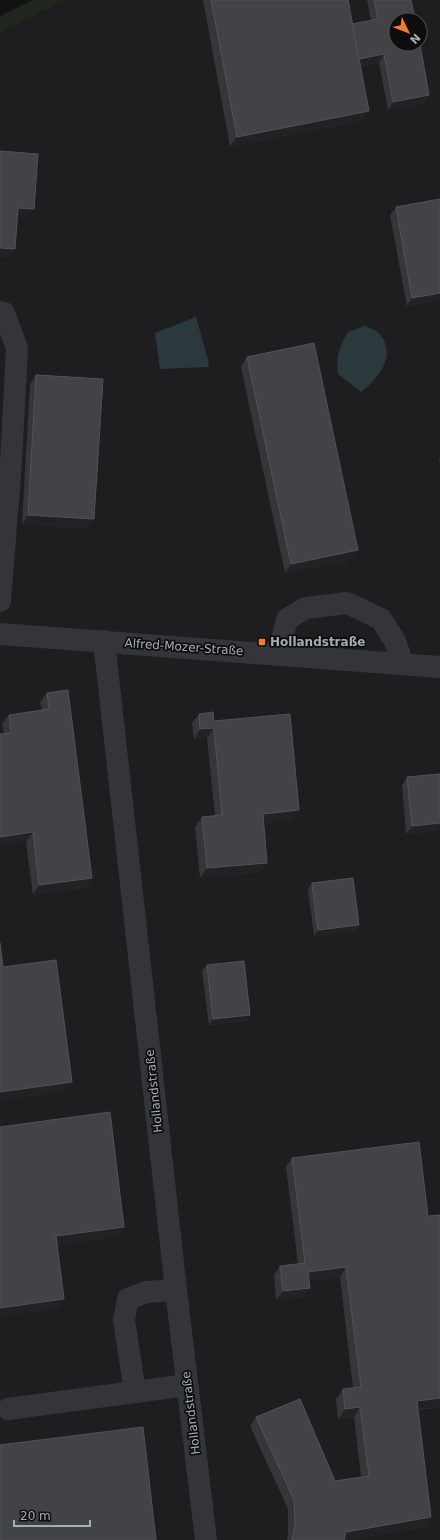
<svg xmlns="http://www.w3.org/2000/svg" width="440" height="1540" viewBox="0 0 440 1540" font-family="'DejaVu Sans',sans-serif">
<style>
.built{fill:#1e1e20;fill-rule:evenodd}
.green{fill:#1f261e}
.water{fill:#2b393c}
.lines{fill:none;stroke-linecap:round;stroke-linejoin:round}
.minor{stroke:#333538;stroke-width:22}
.wall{fill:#353638}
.shaded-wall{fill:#222224}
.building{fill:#414346;stroke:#505357}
.poi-dot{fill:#f37b2a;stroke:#0d0d0e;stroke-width:1.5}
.labels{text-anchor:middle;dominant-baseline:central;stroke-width:3.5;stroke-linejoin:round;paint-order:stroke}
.poi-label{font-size:12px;font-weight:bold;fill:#a3adb4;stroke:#0d0d0e;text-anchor:start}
.street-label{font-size:12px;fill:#a3adb4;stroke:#0d0d0e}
</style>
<rect width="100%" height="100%" fill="#121213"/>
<!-- built -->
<path class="built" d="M69,0H440V1540H0V33ZM396,20H420V44H396Z"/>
<!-- green -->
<polygon class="green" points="33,0 68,0 0,33 0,16"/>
<!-- water -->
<g class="water">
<polygon points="196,317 209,363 208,367 160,369 155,333"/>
<path d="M365,326C369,328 376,330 379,333C398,355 379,378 361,392L338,374C336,357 339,347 348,332Z"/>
</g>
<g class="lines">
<!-- minor -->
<g class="minor">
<polyline points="0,312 4,313 17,348 11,463 0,601"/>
<polyline points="0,634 440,667"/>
<polyline points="104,641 176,1290 206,1540"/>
<polyline points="278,655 287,619 306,608 347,603 381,619 395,641 403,664"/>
<polyline points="135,1392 124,1320 128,1299 146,1292 176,1290"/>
<polyline points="8,1409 187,1385"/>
</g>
</g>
<!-- wall -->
<g class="wall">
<polygon points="203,0 348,0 352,24 371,21 367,0 411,0 429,95 424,103 388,110 379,62 360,66 362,121 230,146"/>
<polygon points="440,199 440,300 407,306 390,215 396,207"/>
<polygon points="247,357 352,559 285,573 241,367"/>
<polygon points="36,375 88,528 22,524 30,384"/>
<polygon points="440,457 440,467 439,459"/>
<polygon points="47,693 92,878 86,888 33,895 26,842 0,845 0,734 4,734 2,724 9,715 42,710 40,702"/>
<polygon points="199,714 214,721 293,820 264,822 261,872 200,878 195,827 202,817 215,816 207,738 194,739 192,723"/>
<polygon points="440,774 440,830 406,834 402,785 407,777"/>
<polygon points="312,883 359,925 355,931 314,936 308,889"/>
<polygon points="207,965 250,1015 246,1021 209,1025 202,971"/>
<polygon points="292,1158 428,1216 440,1215 440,1407 418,1410 425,1527 346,1540 287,1540 288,1534 288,1509 250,1426 256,1417 335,1481 361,1477 354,1417 338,1419 336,1399 343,1389 353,1388 340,1277 309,1280 310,1288 303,1297 276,1300 274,1275 280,1266 298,1264 286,1167"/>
</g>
<!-- shaded-wall -->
<g class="shaded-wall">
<polygon points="384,54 379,62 352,67 358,59"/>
<polygon points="429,95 424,103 388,110 393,102"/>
<polygon points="369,111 362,121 230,146 237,137"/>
<polygon points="18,208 34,209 28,217 13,216"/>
<polygon points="0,248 15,249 10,257 0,257"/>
<polygon points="440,293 440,300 407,306 412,298"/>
<polygon points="28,515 94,519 88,528 22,524"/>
<polygon points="358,550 352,559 285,573 291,564"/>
<polygon points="214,728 207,738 194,739 200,729"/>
<polygon points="299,810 293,820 256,823 263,814"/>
<polygon points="440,823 440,830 406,834 412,826"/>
<polygon points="33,832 26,842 0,845 0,837"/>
<polygon points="267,863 261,872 200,878 207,868"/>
<polygon points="92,878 86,888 33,895 39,885"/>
<polygon points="359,925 355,931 314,936 318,930"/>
<polygon points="250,1015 246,1021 209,1025 213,1019"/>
<polygon points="72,1082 65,1092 0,1100 0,1092"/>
<polygon points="124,1227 118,1237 50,1246 56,1236"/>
<polygon points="346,1267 340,1277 301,1281 308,1272"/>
<polygon points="310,1288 303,1297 276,1300 283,1291"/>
<polygon points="64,1299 58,1309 0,1316 0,1308"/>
<polygon points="440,1398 440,1407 410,1410 417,1401"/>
<polygon points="360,1407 354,1417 338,1419 345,1409"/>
<polygon points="431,1517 425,1527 346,1540 340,1540 346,1532"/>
</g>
<!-- building -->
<g class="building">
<polygon points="211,0 348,0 369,111 237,137"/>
<polygon points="374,0 411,0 415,20 396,20 396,44 420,44 429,95 393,102 384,54 359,59 352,24 378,19"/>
<polygon points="0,151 38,154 34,209 18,208 15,249 0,248"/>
<polygon points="440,199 440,293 412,298 396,207"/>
<polygon points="314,343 358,550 291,564 247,357"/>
<polygon points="36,375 103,379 94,519 28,515"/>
<polygon points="68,690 92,878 39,885 33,832 0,837 0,734 11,733 9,715 49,709 47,693"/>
<polygon points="213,712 214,721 290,714 299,810 263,814 267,863 207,868 202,817 222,815 214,728 200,729 199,714"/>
<polygon points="440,774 440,823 412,826 407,777"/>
<polygon points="353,878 359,925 318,930 312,883"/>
<polygon points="0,943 3,967 56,960 72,1082 0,1092"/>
<polygon points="244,961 250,1015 213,1019 207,965"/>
<polygon points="110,1112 124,1227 56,1236 64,1299 0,1308 0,1127"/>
<polygon points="419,1142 428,1216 440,1215 440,1398 417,1401 431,1517 346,1532 344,1540 292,1540 295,1524 294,1500 256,1417 300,1399 335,1481 369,1476 360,1407 345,1409 343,1389 361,1387 346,1267 308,1272 310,1288 283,1291 280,1266 305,1263 292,1158"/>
<polygon points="143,1427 156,1540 0,1540 0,1445"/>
</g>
<!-- markers -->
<rect class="poi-dot" x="258" y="638" width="8" height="8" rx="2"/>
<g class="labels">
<!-- poi labels -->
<g class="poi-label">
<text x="270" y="642">Hollandstraße</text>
</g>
<!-- street labels -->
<g class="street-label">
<text transform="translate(184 647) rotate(4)">Alfred-Mozer-Straße</text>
<text transform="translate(154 1091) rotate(-96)">Hollandstraße</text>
<text transform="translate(191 1413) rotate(-97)">Hollandstraße</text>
</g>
</g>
<!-- north arrow -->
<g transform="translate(408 32) rotate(133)"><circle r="19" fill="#0d0d0e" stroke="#494d50"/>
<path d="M0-3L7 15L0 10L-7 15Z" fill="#f37b2a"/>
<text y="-6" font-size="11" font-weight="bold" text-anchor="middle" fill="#a3adb4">N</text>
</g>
<!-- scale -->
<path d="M14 1520v6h76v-6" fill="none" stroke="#a3adb4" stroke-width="2"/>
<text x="20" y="1520" font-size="12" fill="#a3adb4" stroke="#0d0d0e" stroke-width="3" paint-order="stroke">20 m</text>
</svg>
